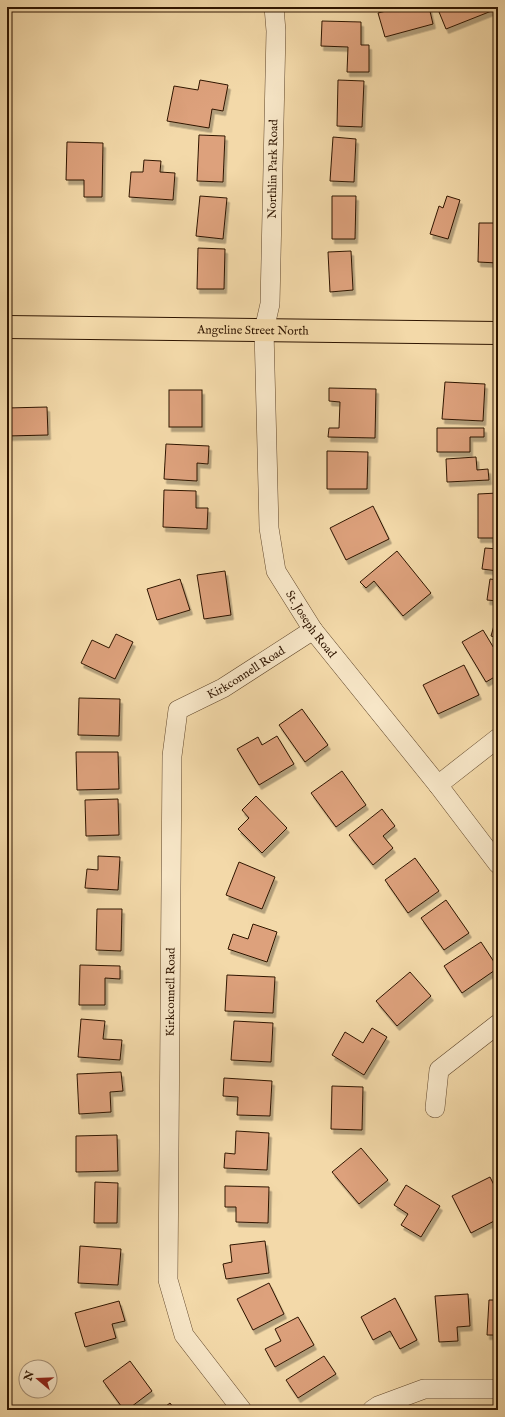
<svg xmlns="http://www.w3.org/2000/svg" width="505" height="1417" viewBox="0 0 505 1417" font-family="'IM FELL English',serif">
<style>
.building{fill:#dda17c;stroke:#2f1500;filter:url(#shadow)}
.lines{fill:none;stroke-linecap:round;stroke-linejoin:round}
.minor-casing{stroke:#60462a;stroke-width:20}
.major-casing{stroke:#2f1500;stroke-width:24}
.minor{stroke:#f7e6c7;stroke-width:19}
.major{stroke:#f3d9a9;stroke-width:22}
.labels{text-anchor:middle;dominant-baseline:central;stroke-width:3;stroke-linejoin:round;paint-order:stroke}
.street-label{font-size:12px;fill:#2f1500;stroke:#f7e6c7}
</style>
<defs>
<filter id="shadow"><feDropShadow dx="2.5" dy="4.5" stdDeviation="0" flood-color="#0004"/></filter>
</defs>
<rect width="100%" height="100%" fill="#f3d9a9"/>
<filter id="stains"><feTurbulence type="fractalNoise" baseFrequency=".005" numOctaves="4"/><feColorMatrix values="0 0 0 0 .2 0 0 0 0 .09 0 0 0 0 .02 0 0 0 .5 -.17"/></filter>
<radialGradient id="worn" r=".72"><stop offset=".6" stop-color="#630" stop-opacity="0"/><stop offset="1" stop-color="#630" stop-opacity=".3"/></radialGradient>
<!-- building -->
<g class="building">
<polygon points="402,7 429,7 433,24 385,37 378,13"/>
<polygon points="437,7 493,7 494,10 446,29"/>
<polygon points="322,21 361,22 361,45 369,45 369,72 347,72 348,47 321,46"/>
<polygon points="200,80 228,85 223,111 212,109 209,128 167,121 174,86 198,90"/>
<polygon points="338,80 364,81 362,127 337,126"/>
<polygon points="199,135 225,136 223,182 197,181"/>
<polygon points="333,137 356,139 354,182 330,181"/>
<polygon points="67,142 103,143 102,197 84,197 84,180 66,180"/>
<polygon points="144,160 161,161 160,172 175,173 173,200 129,197 131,172 143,172"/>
<polygon points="200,196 227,198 223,239 196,236"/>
<polygon points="332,196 356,196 355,239 332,239"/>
<polygon points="447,196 460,200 448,239 430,234 439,206 443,208"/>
<polygon points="479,223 498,223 498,263 478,262"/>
<polygon points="198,248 225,249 224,289 197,289"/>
<polygon points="351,251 353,290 330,292 328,252"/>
<polygon points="445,382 485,384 483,421 442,419"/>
<polygon points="329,388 376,389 375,438 328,437 329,428 339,428 340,402 329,401"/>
<rect x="169" y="390" width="33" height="37"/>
<polygon points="47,407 48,435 7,436 7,408"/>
<polygon points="437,428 484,428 484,437 470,437 470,452 437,452"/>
<polygon points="166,444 209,446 208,464 197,463 197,481 164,479"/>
<polygon points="327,451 368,452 367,489 327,489"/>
<polygon points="476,457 477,470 488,469 489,480 447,482 446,459"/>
<polygon points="164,490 196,491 196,508 208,508 207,529 163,527"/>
<polygon points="498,493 498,538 478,538 478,494"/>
<polygon points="373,506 389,539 346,560 330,528"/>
<polygon points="485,548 498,549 498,571 482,569"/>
<polygon points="397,551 431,593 403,616 374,581 366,588 360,582"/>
<polygon points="225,571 231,615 204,619 197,575"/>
<polygon points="180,579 190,610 157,620 147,589"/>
<polygon points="490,579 498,580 498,601 487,600"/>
<polygon points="497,615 498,615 498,638 491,636"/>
<polygon points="483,630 498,655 498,675 486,682 462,642"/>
<polygon points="116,634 133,642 115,679 81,663 92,640 109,648"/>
<polygon points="464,665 479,695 438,714 423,685"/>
<polygon points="79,698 120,699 119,736 78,735"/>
<polygon points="302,709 328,745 305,762 279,725"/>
<polygon points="277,736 294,764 259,785 237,749 258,737 262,745"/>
<polygon points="76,752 118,752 119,789 77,790"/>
<polygon points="342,771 366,805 336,827 311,793"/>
<polygon points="256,796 287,828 262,853 238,829 249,818 242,810"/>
<polygon points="118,799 119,835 86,836 85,800"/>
<polygon points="382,809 395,826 383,836 393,848 373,865 349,835"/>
<polygon points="98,856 120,857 118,890 85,888 87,869 98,870"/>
<polygon points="415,858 439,891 408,913 385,880"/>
<polygon points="239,862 275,877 262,909 226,895"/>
<polygon points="446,900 469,933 444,950 421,918"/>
<polygon points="97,909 122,909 121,951 96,950"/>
<polygon points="253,924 277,932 267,962 228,949 233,934 248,939"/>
<polygon points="481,942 498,968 462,993 444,966"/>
<polygon points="80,965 120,966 120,979 105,978 105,1005 79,1005"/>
<polygon points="410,972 431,996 397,1026 376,1001"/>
<polygon points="227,975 275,977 273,1013 225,1011"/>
<polygon points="81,1019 105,1021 103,1039 122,1040 120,1060 78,1057"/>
<polygon points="234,1021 273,1023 271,1062 231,1060"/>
<polygon points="372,1028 387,1037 364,1075 332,1055 345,1032 363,1043"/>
<polygon points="121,1072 123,1091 110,1092 111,1112 79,1114 77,1074"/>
<polygon points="224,1078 272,1081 270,1116 237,1115 238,1097 223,1096"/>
<polygon points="332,1086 363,1087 362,1130 331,1129"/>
<polygon points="236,1131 269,1133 267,1170 224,1168 225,1153 235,1154"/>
<polygon points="117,1135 118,1171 76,1172 76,1136"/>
<polygon points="361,1148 388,1180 359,1204 332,1172"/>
<polygon points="490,1177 498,1193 498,1219 471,1233 452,1196"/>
<polygon points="95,1182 118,1183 117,1223 94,1223"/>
<polygon points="406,1185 440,1206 421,1237 401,1225 408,1214 394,1205"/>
<polygon points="225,1186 269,1187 268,1223 236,1222 236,1207 225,1207"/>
<polygon points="265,1241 269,1273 226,1279 223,1264 232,1262 230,1245"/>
<polygon points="80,1246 121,1249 118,1285 78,1283"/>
<polygon points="269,1283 284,1314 253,1330 237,1299"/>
<polygon points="468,1294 470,1326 457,1327 458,1341 439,1342 435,1296"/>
<polygon points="395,1298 417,1340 400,1349 390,1331 373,1340 361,1317"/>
<polygon points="489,1300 498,1300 498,1335 487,1335"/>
<polygon points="119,1301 125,1321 112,1324 116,1338 85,1347 75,1313"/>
<polygon points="298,1317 314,1345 275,1367 265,1349 281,1341 275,1329"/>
<polygon points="324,1356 336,1374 298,1398 286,1380"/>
<polygon points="130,1361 152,1391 127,1410 124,1410 103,1381"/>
<polygon points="170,1403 175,1410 161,1410"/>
</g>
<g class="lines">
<defs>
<g id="minor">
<path id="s1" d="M274,7L276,31L270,304L264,330L269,528L276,571L313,630L438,785L498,864"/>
<polyline points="438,785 498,738"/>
<polyline points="435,1108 439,1070 498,1024"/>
<path id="s2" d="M242,1410L184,1335L168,1280L172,756L178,710L223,688L313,630"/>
<polyline points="372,1410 378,1406 424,1389 498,1389"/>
</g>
<g id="major">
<path id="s3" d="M7,327L498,333"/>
</g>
</defs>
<!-- minor casing -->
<use href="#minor" class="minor-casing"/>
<!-- major casing -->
<use href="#major" class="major-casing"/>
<!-- minor -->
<use href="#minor" class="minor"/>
<!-- major -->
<use href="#major" class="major"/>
</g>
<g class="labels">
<!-- street labels -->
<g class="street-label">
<text transform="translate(273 169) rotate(-89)">Northlin Park Road</text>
<text stroke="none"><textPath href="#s3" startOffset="246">Angeline Street North</textPath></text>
<text stroke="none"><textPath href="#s1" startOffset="629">St. Joseph Road</textPath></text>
<text stroke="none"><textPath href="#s2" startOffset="800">Kirkconnell Road</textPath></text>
<text stroke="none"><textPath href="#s2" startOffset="440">Kirkconnell Road</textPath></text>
</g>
</g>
<!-- margin -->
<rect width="505" height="1417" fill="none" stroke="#f3d9a9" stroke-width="24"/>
<rect x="8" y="8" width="489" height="1401" fill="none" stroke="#2f1500" stroke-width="2"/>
<rect x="12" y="12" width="481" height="1393" fill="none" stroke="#2f1500"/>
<!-- north arrow -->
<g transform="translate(38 1379) rotate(289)"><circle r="19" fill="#f7e6c7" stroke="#a79277"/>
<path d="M0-3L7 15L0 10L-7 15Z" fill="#8f2418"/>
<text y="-6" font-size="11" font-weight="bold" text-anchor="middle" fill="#2f1500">N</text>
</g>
<rect width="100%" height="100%" filter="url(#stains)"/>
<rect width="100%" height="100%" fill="url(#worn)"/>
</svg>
